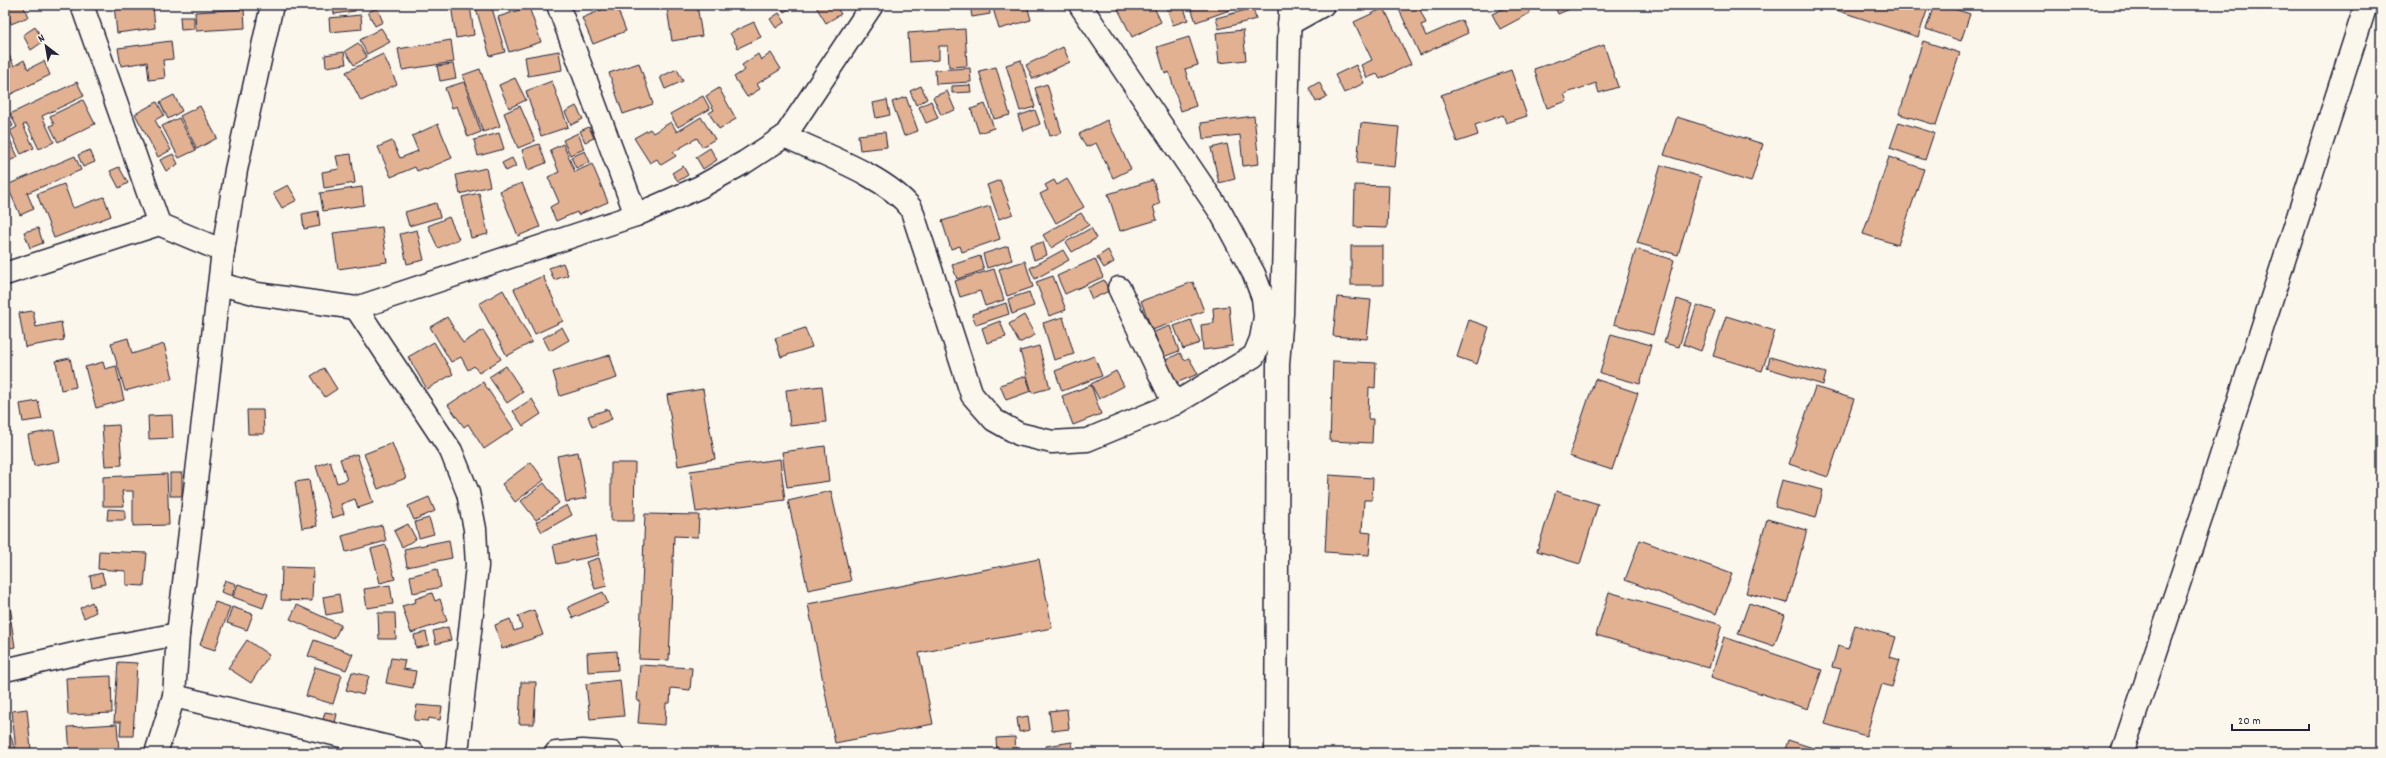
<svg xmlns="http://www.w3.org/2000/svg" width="2386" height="758" viewBox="0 0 2386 758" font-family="Dekko,sans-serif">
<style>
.building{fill:#e1b192;stroke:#22223b}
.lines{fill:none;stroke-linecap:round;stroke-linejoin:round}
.street-casing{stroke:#22223b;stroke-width:25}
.primary-casing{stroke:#22223b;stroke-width:25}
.street{stroke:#fbf7ec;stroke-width:22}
.primary{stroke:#fbf7ec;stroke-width:22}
</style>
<rect width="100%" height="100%" fill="#fbf7ec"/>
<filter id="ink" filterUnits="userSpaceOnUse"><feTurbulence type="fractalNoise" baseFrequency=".025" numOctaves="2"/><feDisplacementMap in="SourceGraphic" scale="8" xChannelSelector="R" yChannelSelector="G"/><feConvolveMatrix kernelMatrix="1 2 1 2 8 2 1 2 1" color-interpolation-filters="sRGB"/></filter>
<g filter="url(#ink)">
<!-- building -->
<g class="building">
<polygon points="5,5 23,5 28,17 11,24"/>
<polygon points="114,5 153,5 155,28 117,33"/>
<polygon points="333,5 355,5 355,11 334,14"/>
<polygon points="451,5 470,5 474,35 456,38"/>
<polygon points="475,5 491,5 505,52 490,56"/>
<polygon points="613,5 616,5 626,31 593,44 582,18"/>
<polygon points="685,5 697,5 702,36 672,41 667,8"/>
<polygon points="779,5 795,5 784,12"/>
<polygon points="815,5 835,5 841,14 826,23"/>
<polygon points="970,5 989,5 990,14 972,17"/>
<polygon points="992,5 1027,5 1031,20 999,29"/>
<polygon points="1116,5 1153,5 1161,22 1132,37"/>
<polygon points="1166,5 1183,5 1188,20 1173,25"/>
<polygon points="1190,5 1244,5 1196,22"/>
<polygon points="1397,5 1418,5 1426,23 1421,25 1426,36 1462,20 1468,33 1420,55"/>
<polygon points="1511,5 1525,5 1530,13 1500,29 1492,14"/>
<polygon points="1554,5 1579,5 1558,14"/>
<polygon points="1821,5 1929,5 1918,37"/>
<polygon points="1934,5 1942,5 1970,14 1961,41 1926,29"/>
<polygon points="529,7 541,42 509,52 498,17"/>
<polygon points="377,8 383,22 375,26 368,12"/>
<polygon points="1253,8 1256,19 1219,29 1216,18"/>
<polygon points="1384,8 1411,64 1380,79 1377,74 1367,78 1361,65 1372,60 1354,22"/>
<polygon points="244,9 245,28 196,31 195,12"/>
<polygon points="779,13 785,22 776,28 770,19"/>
<polygon points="361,15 362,29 330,32 329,18"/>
<polygon points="180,17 194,17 194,29 181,30"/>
<polygon points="754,22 761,37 738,48 730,33"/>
<polygon points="35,27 44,41 31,50 23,35"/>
<polygon points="381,28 390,42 367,54 360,40"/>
<polygon points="965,29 967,66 949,67 948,46 939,46 939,60 910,62 908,33"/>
<polygon points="1243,30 1246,60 1219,63 1216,33"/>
<polygon points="1189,37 1198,65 1185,69 1196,106 1181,111 1169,72 1165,74 1157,47"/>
<polygon points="451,40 454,62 402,70 398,49"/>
<polygon points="171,41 173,59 163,60 165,78 149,80 147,62 121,66 118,48"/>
<polygon points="1923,41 1960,53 1936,125 1899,114"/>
<polygon points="358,43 367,57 354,65 345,51"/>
<polygon points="1604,45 1618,87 1599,93 1596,83 1564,94 1567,101 1547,108 1534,69"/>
<polygon points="1063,47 1070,62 1033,79 1026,65"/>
<polygon points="559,51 562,70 528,76 525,57"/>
<polygon points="344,52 346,64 326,67 325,55"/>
<polygon points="771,53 781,69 757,84 760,89 747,97 734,77 745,70 742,65 758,54 761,60"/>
<polygon points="383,54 397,84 361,101 346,72"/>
<polygon points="9,55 14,66 24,60 28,69 44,61 50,75 5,97 5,57"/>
<polygon points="1021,60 1035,107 1020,111 1006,65"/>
<polygon points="639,63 653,104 623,114 609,73"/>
<polygon points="453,64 456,78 440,81 437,66"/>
<polygon points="1356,65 1364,83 1344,93 1335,75"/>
<polygon points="996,67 1010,115 994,119 979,71"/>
<polygon points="970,68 971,82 936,84 935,70"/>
<polygon points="480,69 500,126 483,132 463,75"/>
<polygon points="677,69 683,81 665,89 660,77"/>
<polygon points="1511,70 1527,116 1506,123 1503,115 1475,125 1478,135 1457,142 1441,95"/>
<polygon points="515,78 526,100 509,108 499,85"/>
<polygon points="552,81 568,127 541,136 526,91"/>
<polygon points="77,82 84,96 42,116 54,142 39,149 27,124 23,125 34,148 21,154 10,131 17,127 10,114"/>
<polygon points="464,82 481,132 468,137 457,106 452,108 445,88"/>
<polygon points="1319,82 1327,97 1316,102 1309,88"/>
<polygon points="1047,84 1062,133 1050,136 1035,88"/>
<polygon points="970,85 971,92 952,93 952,86"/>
<polygon points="921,86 927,99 916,105 910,91"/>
<polygon points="719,88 736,119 719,129 709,113 714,110 706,96"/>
<polygon points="947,91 955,110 941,115 933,97"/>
<polygon points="174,95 182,111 168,119 160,102"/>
<polygon points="703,96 710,109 678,127 670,114"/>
<polygon points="906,97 918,131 904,136 892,102"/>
<polygon points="83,100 95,124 58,142 50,126 54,124 50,116"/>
<polygon points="887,100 890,115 876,118 873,103"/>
<polygon points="931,101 938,118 926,123 919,107"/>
<polygon points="157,102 164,115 155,120 171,150 158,157 135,114"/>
<polygon points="985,104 994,128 979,133 971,109"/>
<polygon points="200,106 217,138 197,149 180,116"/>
<polygon points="520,106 535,141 518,148 504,113"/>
<polygon points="576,106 583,119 571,125 565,112"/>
<polygon points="1035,110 1040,124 1023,131 1018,116"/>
<polygon points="8,115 13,126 5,130 5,117"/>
<polygon points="1254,116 1259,164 1243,166 1240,135 1203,139 1201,123"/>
<polygon points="701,117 715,139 702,147 697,138 673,152 676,156 661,165 657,159 650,163 634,138 650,129 653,133 671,122 677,132"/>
<polygon points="1677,117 1763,144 1751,182 1664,155"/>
<polygon points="179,118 196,150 179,158 162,126"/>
<polygon points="1107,120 1131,169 1113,178 1096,143 1086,147 1079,134"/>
<polygon points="1899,122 1934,133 1925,160 1890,148"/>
<polygon points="1361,123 1399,127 1395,167 1357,163"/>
<polygon points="438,124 452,158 426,169 425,168 417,171 415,167 391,177 378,147 392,141 400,158 418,151 412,136"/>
<polygon points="589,127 594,138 585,142 580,131"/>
<polygon points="885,132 887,147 860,150 858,135"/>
<polygon points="499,133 504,149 478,156 474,140"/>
<polygon points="578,133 584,149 570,155 563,140"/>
<polygon points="10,140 18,157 7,162 5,142"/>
<polygon points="539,144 546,163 528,170 522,150"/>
<polygon points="563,144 575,172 592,164 608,202 578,215 577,212 556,221 550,207 559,202 548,177 559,172 550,150"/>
<polygon points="1227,144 1235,179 1219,183 1211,148"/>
<polygon points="710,148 717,160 703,169 696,157"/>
<polygon points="90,150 95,162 83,167 78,155"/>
<polygon points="585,151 590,162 576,168 571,157"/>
<polygon points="173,154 178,164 166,171 160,160"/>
<polygon points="351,154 355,183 324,188 322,172 339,169 336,156"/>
<polygon points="75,156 81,170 27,193 34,209 20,215 7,185"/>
<polygon points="1889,157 1924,169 1898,245 1863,234"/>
<polygon points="512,158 516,166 506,171 502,163"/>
<polygon points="1661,165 1701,177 1678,255 1637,243"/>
<polygon points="683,166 688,175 678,181 672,173"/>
<polygon points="119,167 128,183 119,188 110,171"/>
<polygon points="486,168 490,186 460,194 456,175"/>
<polygon points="1067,179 1084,207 1056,223 1040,194 1048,190 1045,185 1054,180 1057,185"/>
<polygon points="1000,180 1013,214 999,219 987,185"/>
<polygon points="1153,180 1160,204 1153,206 1157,220 1120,231 1108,194"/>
<polygon points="522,183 540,227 518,236 500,191"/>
<polygon points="64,184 73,208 104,197 111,216 54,238 37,194"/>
<polygon points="288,185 297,200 282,208 273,193"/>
<polygon points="1355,185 1389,186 1387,228 1354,227"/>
<polygon points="362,187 364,205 323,211 320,193"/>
<polygon points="479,193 488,234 471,238 462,197"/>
<polygon points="436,203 440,217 409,226 405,212"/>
<polygon points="990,206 1000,239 962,252 960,246 951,249 942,221"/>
<polygon points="318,211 320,226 304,229 302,214"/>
<polygon points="1081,213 1089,225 1051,248 1043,235"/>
<polygon points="449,217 459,239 438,248 428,226"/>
<polygon points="382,227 387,262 338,269 333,233"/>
<polygon points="38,228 43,243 30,248 24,232"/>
<polygon points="1091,228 1097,238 1072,252 1066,242"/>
<polygon points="417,230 424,260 407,264 400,234"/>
<polygon points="1043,242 1047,255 1034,260 1030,246"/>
<polygon points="1008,246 1012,260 987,268 983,254"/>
<rect x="1351" y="246" width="32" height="39"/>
<polygon points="1636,249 1674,260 1653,335 1614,324"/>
<polygon points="1063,250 1069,260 1035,279 1030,268"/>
<polygon points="1108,250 1114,262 1104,268 1097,257"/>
<polygon points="980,256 984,270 957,279 952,265"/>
<polygon points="1095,259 1103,277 1065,294 1057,276"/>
<polygon points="1025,261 1033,287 1007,296 999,269"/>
<polygon points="563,263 568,275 554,280 549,268"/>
<polygon points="994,269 1004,300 985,306 980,291 960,297 955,281"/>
<polygon points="543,276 563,321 535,334 514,289"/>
<polygon points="1053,276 1066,310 1049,316 1036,282"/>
<polygon points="1104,280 1109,291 1092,299 1087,288"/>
<polygon points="1193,282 1204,311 1152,330 1141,301"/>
<polygon points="503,290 532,342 507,356 479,304"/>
<polygon points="1029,292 1034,306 1012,314 1008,299"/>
<polygon points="1337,297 1371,300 1367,339 1333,336"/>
<polygon points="1677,299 1692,304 1679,347 1664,343"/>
<polygon points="1006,303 1009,314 976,325 972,314"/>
<polygon points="1697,305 1715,311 1701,351 1683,344"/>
<polygon points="1229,306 1233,346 1203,350 1201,325 1214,323 1213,308"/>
<polygon points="33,311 36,327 61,322 64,340 25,347 19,313"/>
<polygon points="1024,315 1035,335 1019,343 1009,324"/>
<polygon points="1726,316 1775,331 1762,371 1713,356"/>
<polygon points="447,317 463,343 483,330 501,359 479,373 474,366 468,370 461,357 451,362 430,327"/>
<polygon points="1063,317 1074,354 1054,360 1043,323"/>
<polygon points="1191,320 1200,343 1183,349 1174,326"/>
<polygon points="1469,320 1489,327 1477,364 1457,357"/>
<polygon points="1000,321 1006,337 987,343 982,328"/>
<polygon points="1170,326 1179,351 1163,357 1154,332"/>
<polygon points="562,327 569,340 550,351 543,338"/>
<polygon points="805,328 812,347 781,357 775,338"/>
<polygon points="1611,334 1651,345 1640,384 1600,373"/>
<polygon points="128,338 132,354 164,344 173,378 125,391 111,343"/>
<polygon points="434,342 453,374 427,389 408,357"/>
<polygon points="1039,346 1050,388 1032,393 1020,351"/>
<polygon points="1180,353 1184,360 1189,358 1198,374 1176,383 1164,361"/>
<polygon points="610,355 617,378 560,396 553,372"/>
<polygon points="1094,356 1102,376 1062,391 1055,371"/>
<polygon points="1770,357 1826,373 1823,385 1767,368"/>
<polygon points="70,358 76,387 61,390 56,361"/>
<polygon points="1333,361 1376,363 1375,388 1369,387 1368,419 1373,419 1372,443 1330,441"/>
<polygon points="103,362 105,369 116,366 124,400 96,408 85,367"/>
<polygon points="506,366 523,392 507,403 489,377"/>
<polygon points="324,368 337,389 325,397 311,376"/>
<polygon points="1116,371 1124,386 1099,399 1091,384"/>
<polygon points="1026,376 1031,391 1006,400 1000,385"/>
<polygon points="1595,379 1638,393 1612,470 1569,456"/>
<polygon points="483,382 514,429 484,449 468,424 464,427 448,405"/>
<polygon points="1091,385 1101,414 1073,425 1062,396"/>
<polygon points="822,386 826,422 790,426 786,390"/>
<polygon points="1815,387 1854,399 1828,477 1789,464"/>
<polygon points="703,389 715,459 678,466 667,395"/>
<polygon points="532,399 541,414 523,426 513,411"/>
<polygon points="38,401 42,419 23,422 20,404"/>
<polygon points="608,409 612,419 592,427 588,416"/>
<polygon points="247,410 263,410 264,434 248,434"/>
<polygon points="172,415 173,438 149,439 148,416"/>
<polygon points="119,425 122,465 105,466 102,426"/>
<polygon points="54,430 60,461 34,466 28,435"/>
<polygon points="392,443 406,478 378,489 364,454"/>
<polygon points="825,446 829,481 787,487 782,452"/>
<polygon points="578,452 587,498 566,502 557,456"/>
<polygon points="357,454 373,503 358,508 355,499 341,504 344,514 332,518 316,466 330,461 337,483 347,480 340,459"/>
<polygon points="780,459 785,500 696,512 690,471"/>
<polygon points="531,462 544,480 515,502 502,484"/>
<polygon points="611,463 635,463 634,521 611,521"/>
<rect x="170" y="473" width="12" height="23"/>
<polygon points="167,474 169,525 133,526 133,491 122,491 124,506 103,506 103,477"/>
<polygon points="1329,475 1373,478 1372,500 1364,500 1362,532 1371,533 1369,555 1325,552"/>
<polygon points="309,480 317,526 302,528 295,482"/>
<polygon points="1782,480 1823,490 1816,518 1775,507"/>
<polygon points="544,483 559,503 536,520 521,501"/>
<polygon points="831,491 851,581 808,590 788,501"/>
<polygon points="1556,491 1598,504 1580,564 1537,551"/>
<polygon points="429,497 435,511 414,520 408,506"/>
<polygon points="567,505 572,515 542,532 536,522"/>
<polygon points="108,509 125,510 125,520 107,520"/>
<polygon points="645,514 699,515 698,537 674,536 669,660 639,659"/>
<polygon points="429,518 434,534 419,538 415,522"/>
<polygon points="1767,519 1807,530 1787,603 1746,593"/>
<polygon points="408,524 416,539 402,547 394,531"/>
<polygon points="382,525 386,541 346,552 342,536"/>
<polygon points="595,536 599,555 557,564 553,545"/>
<polygon points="449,540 452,558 407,567 404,549"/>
<polygon points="1640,540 1732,574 1716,614 1625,580"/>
<polygon points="386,545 395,579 380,583 371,549"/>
<polygon points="99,551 147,553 144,586 126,585 126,571 98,569"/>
<polygon points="599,558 607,586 595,589 586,562"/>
<polygon points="1039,559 1052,628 919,653 933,724 835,743 808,604"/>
<polygon points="282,567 313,568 312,601 281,600"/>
<polygon points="437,569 441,587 413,593 410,576"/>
<polygon points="102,573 105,584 92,587 90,576"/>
<polygon points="225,580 236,584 232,596 221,592"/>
<polygon points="238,584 268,594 263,608 233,597"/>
<polygon points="390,585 393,604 367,608 364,589"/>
<polygon points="603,592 608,603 573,618 568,607"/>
<polygon points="1609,592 1722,625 1709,668 1596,635"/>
<polygon points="432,593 435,601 440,599 447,621 411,633 402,606 416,602 415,599"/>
<polygon points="339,594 342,612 326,615 323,597"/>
<polygon points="8,597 12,618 5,620 5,598"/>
<polygon points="92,602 96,612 84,618 80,608"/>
<polygon points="215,602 230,607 215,650 200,645"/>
<polygon points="1749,603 1785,615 1774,646 1738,634"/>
<polygon points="297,605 341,625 334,639 290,619"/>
<polygon points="232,607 253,614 247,630 227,623"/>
<polygon points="534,610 543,635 502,649 495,625 510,619 514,631 522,628 518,616"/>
<polygon points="378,613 395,613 396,639 379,639"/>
<polygon points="11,621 15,647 5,649 5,622"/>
<polygon points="1855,625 1896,637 1890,657 1900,660 1892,687 1882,684 1866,736 1825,724 1841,669 1832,667 1838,646 1848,649"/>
<polygon points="448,627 451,640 436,644 433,631"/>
<polygon points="426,632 429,645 416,648 414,635"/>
<polygon points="1724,637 1822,670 1808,709 1711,677"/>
<polygon points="247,640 269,655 251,683 228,668"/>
<polygon points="314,640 353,654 346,670 308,656"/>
<polygon points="617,651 618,670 588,672 587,653"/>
<polygon points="391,658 405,660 403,669 416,671 413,688 386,683"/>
<polygon points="118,662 137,663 133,736 120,736 121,722 114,722"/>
<polygon points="640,665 692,668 690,690 671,688 670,703 666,703 665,725 638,723 640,701 637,701"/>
<polygon points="315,667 342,675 333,704 306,696"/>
<polygon points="352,672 369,676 363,695 346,690"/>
<polygon points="111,676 112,713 68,715 66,678"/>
<polygon points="620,680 624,716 590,719 586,684"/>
<polygon points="521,682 536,682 534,724 519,724"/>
<polygon points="417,705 442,707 440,720 429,718 428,721 414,720"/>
<polygon points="27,709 31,750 16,752 12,711"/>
<polygon points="1067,709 1069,729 1052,731 1049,711"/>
<polygon points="325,712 337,714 335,723 323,720"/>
<polygon points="1028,716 1030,730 1019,732 1017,718"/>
<polygon points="117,724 119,751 70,753 68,727"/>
<polygon points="11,736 15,752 5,753 5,737"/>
<polygon points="1015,737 1016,753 997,753 996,738"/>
<polygon points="1788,740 1829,753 1784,753"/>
<polygon points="1072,742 1073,753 1047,753 1046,746"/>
</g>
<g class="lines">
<defs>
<g id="street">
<polyline points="82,5 159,224 223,251"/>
<polyline points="558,5 636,215"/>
<polyline points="1289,24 1323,5"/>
<path d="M785,136C824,155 884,175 911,208L972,395L994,420L1019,434L1052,442L1087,440L1174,404L1254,356L1261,339L1265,317L1263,298L1254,274L1221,213L1080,5"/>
<polyline points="5,274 159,224"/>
<polyline points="220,284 257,294 356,308 636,215 700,187 745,162 785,136 872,5"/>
<polyline points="1119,288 1174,404"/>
<polyline points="356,308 451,451 468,493 475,529 477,566 457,753"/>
<polyline points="5,670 87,651 178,634"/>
<polyline points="174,696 413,753"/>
<polyline points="156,753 174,696 178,634 223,251 236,170 272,5"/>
<polyline points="556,753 583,751 612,753"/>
<polyline points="1276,753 1278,364 1282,314 1290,5"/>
</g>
<polyline id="primary" points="2122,753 2204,509 2366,5"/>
</defs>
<!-- street casing -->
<use href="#street" class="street-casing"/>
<!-- primary casing -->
<use href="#primary" class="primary-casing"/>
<!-- street -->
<use href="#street" class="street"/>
<!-- primary -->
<use href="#primary" class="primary"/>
</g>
</g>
<!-- margin -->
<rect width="2386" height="758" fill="none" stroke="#fbf7ec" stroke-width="20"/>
<rect x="10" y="10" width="2366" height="738" fill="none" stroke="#22223b" stroke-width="1.5" filter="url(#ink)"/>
<!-- north arrow -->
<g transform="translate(46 46) rotate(329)" stroke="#fbf7ec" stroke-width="3" paint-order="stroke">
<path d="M0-3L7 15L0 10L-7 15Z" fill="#22223b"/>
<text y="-6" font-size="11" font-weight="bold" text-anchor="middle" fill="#22223b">N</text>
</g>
<!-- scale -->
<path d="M2232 724v6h77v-6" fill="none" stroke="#22223b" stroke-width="2"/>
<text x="2238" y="724" font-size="12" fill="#22223b" stroke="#fbf7ec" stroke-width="3" paint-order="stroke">20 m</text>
</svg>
